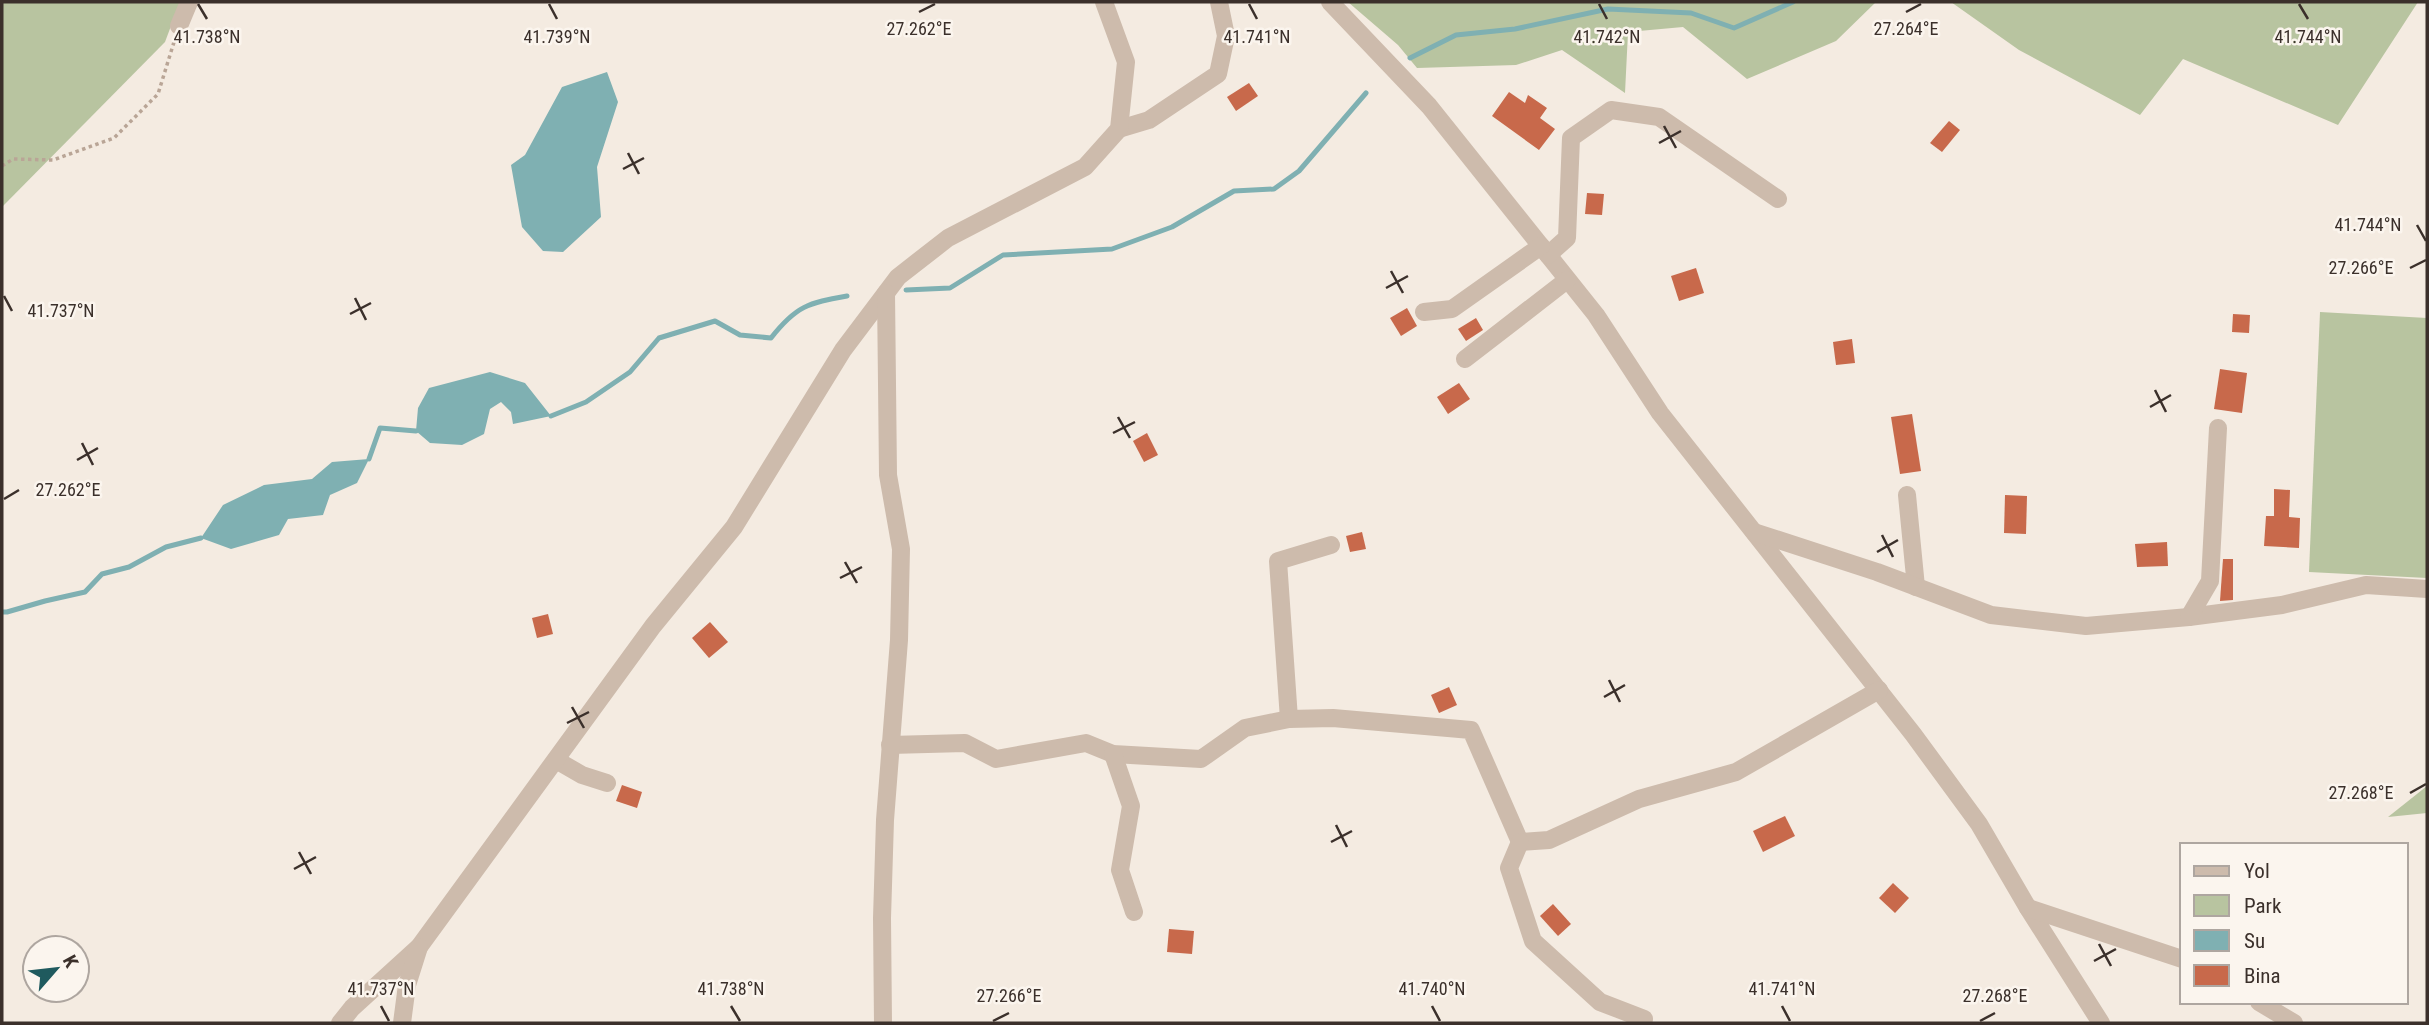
<svg xmlns="http://www.w3.org/2000/svg" width="2429" height="1025" viewBox="0 0 2429 1025" font-family="'Roboto Condensed',sans-serif">
<style>
.green{fill:#b8c4a0}
.water{fill:#7fb0b2}
.lines{fill:none;stroke-linecap:round;stroke-linejoin:round}
.stream{stroke:#7fb0b2;stroke-width:5}
.building{fill:#c8694b}
.path{stroke:#b9a596;stroke-width:3.5;stroke-dasharray:3.5 3.5;stroke-linecap:butt}
.minor{stroke:#cdbbac;stroke-width:18}
.ticks{fill:none;stroke:#3b302b;stroke-width:2.5}
.ticks-label{font-size:18px;text-anchor:middle;fill:#3b302b;stroke:#fbf5ee;stroke-width:5;stroke-linejoin:round;paint-order:stroke}
</style>
<rect width="100%" height="100%" fill="#f4ebe1"/>
<!-- green -->
<g class="green">
<polygon points="2,2 180,2 165,42 2,207"/>
<polygon points="1348,2 1876,2 1836,41 1747,79 1683,27 1628,32 1625,93 1562,50 1516,65 1417,68 1398,45"/>
<polygon points="1951,2 2418,2 2338,125 2183,59 2140,115 2019,50"/>
<polygon points="2320,312 2427,318 2427,578 2309,572"/>
<polygon points="2427,786 2427,813 2388,817"/>
</g>
<!-- water -->
<g class="water">
<polygon points="607,72 618,102 597,167 601,217 563,252 543,251 522,227 511,165 525,155 562,87"/>
<polygon points="490,372 525,383 551,416 513,424 511,412 501,402 490,409 484,434 462,445 430,443 416,431 418,408 429,388"/>
<polygon points="369,459 357,483 330,495 323,515 288,519 279,535 231,549 201,538 223,505 264,485 312,479 332,462"/>
</g>
<g class="lines">
<!-- stream -->
<g class="stream">
<polyline points="1410,58 1456,35 1515,29 1608,9 1691,13 1734,28 1793,2"/>
<polyline points="906,290 950,288 1003,255 1112,249 1172,227 1234,191 1274,189 1299,171 1366,93"/>
<path d="M551,416L586,402L630,372L659,338L715,321L740,335L771,338C796,306 808,303 847,296"/>
<polyline points="369,459 380,428 416,431"/>
<polyline points="2,612 7,612 45,601 85,592 102,574 129,567 166,547 201,538"/>
</g>
</g>
<!-- building -->
<g class="building">
<polygon points="1249,83 1258,96 1236,111 1227,97"/>
<polygon points="1509,92 1525,103 1528,95 1547,108 1540,118 1555,129 1539,150 1492,116"/>
<polygon points="1949,121 1960,130 1942,152 1930,143"/>
<polygon points="1587,193 1604,194 1602,215 1585,214"/>
<polygon points="1696,268 1704,293 1679,301 1671,276"/>
<polygon points="1407,308 1417,326 1401,336 1390,318"/>
<polygon points="2233,314 2250,315 2249,333 2232,332"/>
<polygon points="1476,318 1483,330 1466,341 1458,329"/>
<polygon points="1852,339 1855,363 1836,365 1833,342"/>
<polygon points="2220,369 2247,373 2242,413 2214,409"/>
<polygon points="1459,383 1470,399 1448,414 1437,397"/>
<polygon points="1912,414 1921,471 1900,474 1891,417"/>
<polygon points="1147,433 1158,455 1144,462 1133,441"/>
<polygon points="2274,489 2290,490 2289,517 2300,518 2299,548 2264,546 2266,516 2274,516"/>
<polygon points="2005,495 2027,496 2026,534 2004,533"/>
<polygon points="1362,532 1366,549 1350,552 1346,536"/>
<polygon points="2167,542 2168,566 2137,567 2135,544"/>
<polygon points="2223,559 2233,559 2233,600 2220,601"/>
<polygon points="548,614 553,634 537,638 532,618"/>
<polygon points="710,622 728,642 709,658 692,638"/>
<polygon points="1449,687 1457,705 1439,713 1431,695"/>
<polygon points="622,785 642,792 637,808 616,801"/>
<polygon points="1785,816 1795,836 1763,852 1753,831"/>
<polygon points="1893,883 1909,898 1895,913 1879,898"/>
<polygon points="1553,904 1571,924 1558,936 1540,916"/>
<polygon points="1169,929 1194,931 1192,954 1167,952"/>
</g>
<g class="lines">
<!-- path -->
<polyline class="path" points="2,166 13,159 53,160 114,138 158,94 174,42"/>
<!-- minor -->
<g class="minor">
<polyline points="1330,2 1429,106 1596,315 1660,413 1913,734 1979,824 2028,908 2101,1023"/>
<polyline points="179,26 189,2"/>
<polyline points="1119,129 1149,120 1218,74 1226,36 1219,2"/>
<polyline points="1548,255 1567,238 1571,138 1611,110 1659,117 1778,199"/>
<polyline points="1424,312 1452,309 1541,246"/>
<polyline points="1465,359 1567,280"/>
<polyline points="1907,495 1916,587"/>
<polyline points="1754,532 1877,572 1991,615 2086,626 2189,617 2282,605 2366,585 2427,589"/>
<polyline points="2189,617 2210,581 2218,428"/>
<polyline points="1289,719 1278,561 1331,545"/>
<polyline points="890,745 965,743 996,759 1086,743 1113,754 1201,759 1245,728 1289,719 1333,718 1471,730 1520,842 1549,840 1639,799 1736,772 1879,690"/>
<polyline points="1113,754 1131,806 1120,870 1134,912"/>
<polyline points="556,760 582,775 607,783"/>
<polyline points="1520,842 1509,868 1533,941 1600,1002 1644,1019"/>
<polyline points="2028,908 2182,959"/>
<polyline points="2259,1002 2294,1023"/>
<polyline points="340,1023 352,1008 419,947 653,626 734,527 843,350 898,277 948,238 1085,167 1119,129 1126,62 1104,2"/>
<polyline points="402,1023 407,985 419,947"/>
<polyline points="883,1023 882,918 885,820 899,640 901,549 888,475 886,293"/>
</g>
</g>
<!-- ticks -->
<path class="ticks" d="M198,4L207,19M549,4L557,19M1249,4L1257,19M1599,4L1607,19M2299,4L2308,19M919,12L935,4M1906,12L1921,4M1664,126L1676,148M1659,143L1681,131M628,153L639,174M623,169L644,158M2417,225L2426,241M2410,268L2426,260M1391,271L1403,293M1386,288L1408,276M4,296L12,311M355,298L366,320M350,314L371,303M2155,390L2166,412M2150,407L2171,395M1118,417L1130,438M1113,433L1135,422M82,443L93,465M77,460L98,448M4,499L19,490M1882,535L1893,557M1877,552L1898,540M845,562L857,583M840,578L862,567M1609,680L1620,702M1604,697L1625,685M572,707L584,728M567,723L589,712M2410,793L2426,784M1336,825L1347,847M1331,842L1352,831M299,852L311,874M294,869L316,857M2099,944L2111,966M2094,961L2116,949M381,1006L389,1021M731,1006L740,1021M1432,1006L1440,1021M1782,1006L1790,1021M993,1021L1009,1013M1980,1021L1995,1013"/>
<g class="ticks-label">
<text x="919" y="35">27.262°E</text>
<text x="1906" y="35">27.264°E</text>
<text x="207" y="43">41.738°N</text>
<text x="557" y="43">41.739°N</text>
<text x="1257" y="43">41.741°N</text>
<text x="1607" y="43">41.742°N</text>
<text x="2308" y="43">41.744°N</text>
<text x="2368" y="231">41.744°N</text>
<text x="2361" y="274">27.266°E</text>
<text x="61" y="317">41.737°N</text>
<text x="68" y="496">27.262°E</text>
<text x="2361" y="799">27.268°E</text>
<text x="381" y="995">41.737°N</text>
<text x="731" y="995">41.738°N</text>
<text x="1432" y="995">41.740°N</text>
<text x="1782" y="995">41.741°N</text>
<text x="1009" y="1002">27.266°E</text>
<text x="1995" y="1002">27.268°E</text>
</g>
<!-- border -->
<rect width="2429" height="1025" fill="none" stroke="#3b302b" stroke-width="7"/>
<!-- legend -->
<rect x="2180" y="843" width="228" height="161" fill="#fbf5ee" stroke="#aea6a0" stroke-width="2"/>
<rect x="2194" y="866" width="35" height="10" fill="#cdbbac" stroke="#aea6a0" stroke-width="2"/>
<text x="2244" y="878" font-size="21" fill="#3b302b">Yol</text>
<rect x="2194" y="895" width="35" height="21" fill="#b8c4a0" stroke="#aea6a0" stroke-width="2"/>
<text x="2244" y="913" font-size="21" fill="#3b302b">Park</text>
<rect x="2194" y="930" width="35" height="21" fill="#7fb0b2" stroke="#aea6a0" stroke-width="2"/>
<text x="2244" y="948" font-size="21" fill="#3b302b">Su</text>
<rect x="2194" y="965" width="35" height="21" fill="#c8694b" stroke="#aea6a0" stroke-width="2"/>
<text x="2244" y="983" font-size="21" fill="#3b302b">Bina</text>
<!-- north arrow -->
<g transform="translate(56 969) rotate(62)"><circle r="33" fill="#fbf5ee" stroke="#aea6a0" stroke-width="2"/>
<path d="M0-5L12 26L0 18L-12 26Z" fill="#1f5a5e"/>
<text y="-10" font-size="19" font-weight="bold" text-anchor="middle" fill="#3b302b">K</text>
</g>
</svg>
